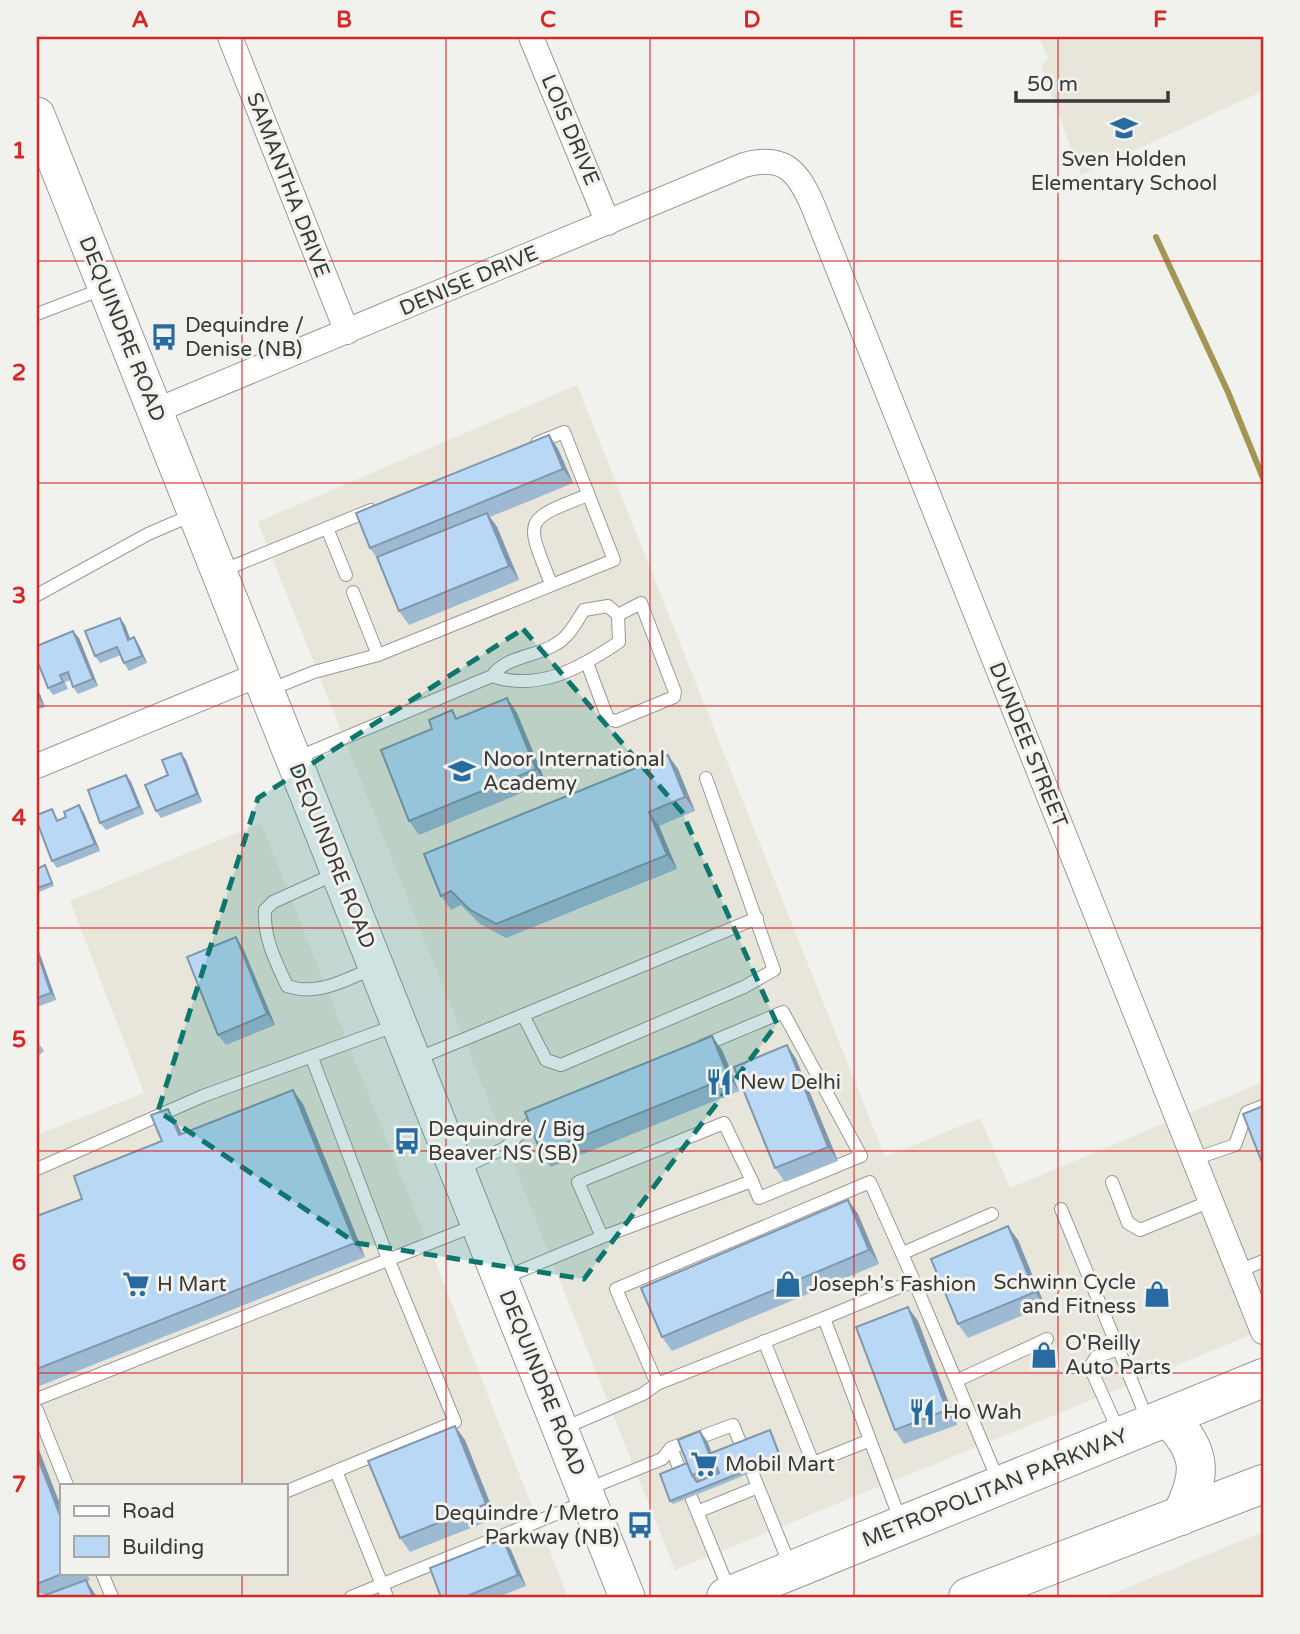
<svg xmlns="http://www.w3.org/2000/svg" width="1300" height="1634" viewBox="0 0 1300 1634" font-family="'Varela Round',sans-serif">
<style>
.built{fill:#e8e6db;fill-rule:evenodd}
.lines{fill:none;stroke-linecap:round;stroke-linejoin:round}
.stream{stroke:#a39654;stroke-width:6}
.lane-casing{stroke:#9a9996;stroke-width:14}
.street-casing{stroke:#9a9996;stroke-width:26}
.secondary-casing{stroke:#9a9996;stroke-width:37}
.primary-casing{stroke:#9a9996;stroke-width:40}
.lane{stroke:#fff;stroke-width:12}
.street{stroke:#fff;stroke-width:24}
.secondary{stroke:#fff;stroke-width:35}
.primary{stroke:#fff;stroke-width:38}
.wall{fill:#9ebad3}
.shaded-wall{fill:#8197ac}
.building{fill:#b8d8f5;stroke:#8197ac;stroke-width:2}
.marked{fill:#0f766e;fill-opacity:0.2;stroke:#0f766e;stroke-width:5;stroke-dasharray:14 9;stroke-linejoin:round}
.grid{fill:none;stroke:#d62828;stroke-width:2;stroke-opacity:0.55}
.labels{text-anchor:middle;dominant-baseline:central;stroke-width:6;stroke-linejoin:round;paint-order:stroke}
.street-label{font-size:21px;fill:#3a3938;stroke:#f1f1ed}
.poi-label{font-size:21px;fill:#3a3938;stroke:#f1f1ed;text-anchor:start}
.neatline{fill:none;stroke:#d62828;stroke-width:2.5}
.grid-label{font-size:23px;text-anchor:middle;font-weight:bold;fill:#d62828}
</style>
<rect width="100%" height="100%" fill="#f1f1ed"/>
<!-- built -->
<g class="built">
<polygon points="1039,37 1263,37 1263,91 1081,175 1041,66 1048,58"/>
<polygon points="577,385 885,1157 980,1118 1010,1188 1263,1082 1263,1330 675,1570 258,522"/>
<path d="M261,823L568,1597H37V1135L144,1093L70,901ZM61,1485H285V1573H61Z"/>
<polygon points="1263,1532 1263,1597 1104,1597"/>
</g>
<g class="lines">
<!-- stream -->
<polyline class="stream" points="1156,237 1228,392 1263,478"/>
<defs>
<g id="lane">
<polyline points="37,314 105,288"/>
<polyline points="327,528 346,575"/>
<polyline points="219,572 371,510"/>
<path d="M551,584C526,519 521,521 588,495"/>
<polyline points="353,592 378,655"/>
<polyline points="37,595 148,534 192,515"/>
<polyline points="587,663 608,719 616,721 674,697 675,692 641,603 618,615"/>
<polyline points="269,690 314,672 378,655 614,560 564,432 537,443"/>
<path d="M294,759L492,676C506,656 536,657 556,644C569,637 576,622 584,610L608,606L618,615L619,642C580,668 539,692 492,676"/>
<path d="M335,874L273,902L265,910C263,937 276,962 287,986C319,997 346,979 376,967"/>
<polyline points="523,1015 757,918"/>
<polyline points="702,1046 783,1012 861,1156 759,1198 752,1181"/>
<polyline points="312,1058 389,1261 455,1422 336,1471 387,1597"/>
<polyline points="414,1060 523,1015 546,1060 561,1065 744,987 774,970 706,778"/>
<polyline points="1194,1159 1235,1145 1247,1112 1263,1106"/>
<polyline points="37,1169 203,1096 397,1025"/>
<polyline points="458,1170 505,1148 540,1114"/>
<polyline points="1112,1182 1128,1223 1140,1230 1211,1201"/>
<polyline points="1061,1209 1148,1421"/>
<polyline points="903,1253 992,1214"/>
<polyline points="1239,1271 1263,1261"/>
<polyline points="501,1279 602,1237 752,1181 724,1123 578,1182 602,1237"/>
<polyline points="824,1318 914,1281 998,1480"/>
<polyline points="764,1341 813,1463 868,1441"/>
<polyline points="1118,1349 1096,1357 1090,1367 1119,1432"/>
<polyline points="958,1380 1047,1339"/>
<polyline points="657,1384 616,1289 870,1182 914,1281"/>
<polyline points="37,1399 476,1225"/>
<polyline points="37,1410 67,1485"/>
<polyline points="562,1429 643,1394 657,1384 824,1318 901,1522"/>
<polyline points="671,1448 730,1592"/>
<polyline points="585,1490 662,1459 671,1448 733,1425 791,1568"/>
<polyline points="285,1492 336,1471"/>
<polyline points="697,1512 758,1487"/>
<polyline points="102,1573 112,1597"/>
<polyline points="351,1597 588,1501"/>
</g>
<g id="street">
<polyline points="230,37 347,332"/>
<polyline points="531,37 608,223"/>
<path d="M155,411L744,165C784,154 798,171 813,206L1263,1332"/>
<polyline points="37,766 260,674"/>
</g>
<polyline id="secondary" points="37,115 627,1597"/>
<g id="primary">
<path d="M1168,1417C1202,1452 1203,1473 1181,1516"/>
<polyline points="726,1597 1263,1378"/>
<polyline points="968,1597 1263,1484"/>
</g>
</defs>
<!-- lane casing -->
<use href="#lane" class="lane-casing"/>
<!-- street casing -->
<use href="#street" class="street-casing"/>
<!-- secondary casing -->
<use href="#secondary" class="secondary-casing"/>
<!-- primary casing -->
<use href="#primary" class="primary-casing"/>
<!-- lane -->
<use href="#lane" class="lane"/>
<!-- street -->
<use href="#street" class="street"/>
<!-- secondary -->
<use href="#secondary" class="secondary"/>
<!-- primary -->
<use href="#primary" class="primary"/>
</g>
<!-- wall -->
<g class="wall">
<polygon points="549,435 558,449 573,483 490,517 497,527 519,580 409,625 399,611 377,558 370,548"/>
<polygon points="125,625 130,639 134,637 139,645 147,663 129,671 124,663 121,655 100,663 95,656"/>
<polygon points="79,638 98,686 78,694 73,687 71,680 65,682 68,689 53,695 48,688"/>
<polygon points="37,687 45,707 37,710"/>
<polygon points="507,698 517,713 546,783 419,835 409,821 457,719"/>
<polygon points="186,760 202,802 161,818 156,811 168,775"/>
<polygon points="678,769 695,811 659,826 677,869 506,938 480,924 461,905 451,910 441,896"/>
<polygon points="126,775 131,782 144,814 106,830 100,823"/>
<polygon points="52,809 58,820 84,813 100,851 57,868 52,861"/>
<polygon points="45,865 54,886 37,893 37,869"/>
<polygon points="37,946 56,1000 37,1007"/>
<polygon points="243,948 275,1025 226,1045 218,1035"/>
<polygon points="37,1041 44,1051 37,1057"/>
<polygon points="787,1045 796,1059 838,1161 785,1182 775,1168"/>
<polygon points="722,1050 739,1091 551,1167 541,1153"/>
<polygon points="303,1104 365,1257 37,1387 37,1216 82,1199 162,1141 177,1123 182,1134"/>
<polygon points="848,1200 858,1214 879,1264 672,1351 662,1337"/>
<polygon points="1018,1240 1045,1306 968,1338 958,1324"/>
<polygon points="918,1321 957,1425 904,1444 895,1430"/>
<polygon points="770,1430 772,1433 783,1460 673,1504 670,1501 700,1431 707,1441 712,1453"/>
<polygon points="465,1440 496,1518 410,1552 400,1538"/>
<polygon points="37,1445 61,1507 61,1573 87,1573 90,1580 87,1582 97,1597 40,1597 44,1596 42,1593 37,1595"/>
<polygon points="503,1539 511,1550 526,1586 498,1597 441,1597"/>
</g>
<!-- shaded-wall -->
<g class="shaded-wall">
<polygon points="549,435 558,449 573,483 563,469"/>
<polygon points="487,513 497,527 519,580 509,566"/>
<polygon points="120,618 125,625 133,647 128,640"/>
<polygon points="73,631 79,638 98,686 93,679"/>
<polygon points="134,637 139,645 147,663 142,656"/>
<polygon points="37,687 45,707 40,700 37,693"/>
<polygon points="507,698 517,713 546,783 536,769"/>
<polygon points="181,753 186,760 202,802 197,794"/>
<polygon points="668,755 678,769 695,811 685,797"/>
<polygon points="126,775 131,782 144,814 139,807"/>
<polygon points="79,805 84,813 100,851 95,844"/>
<polygon points="649,812 659,826 677,869 667,855"/>
<polygon points="236,937 243,948 275,1025 267,1014"/>
<polygon points="37,946 56,1000 51,993 37,952"/>
<polygon points="712,1036 722,1050 739,1091 729,1077"/>
<polygon points="787,1045 796,1059 838,1161 828,1147"/>
<polygon points="293,1090 303,1104 365,1257 355,1243"/>
<polygon points="168,1109 177,1123 189,1149 179,1135"/>
<polygon points="848,1200 858,1214 879,1264 869,1250"/>
<polygon points="1008,1226 1018,1240 1045,1306 1035,1292"/>
<polygon points="908,1307 918,1321 957,1425 947,1410"/>
<polygon points="455,1426 465,1440 496,1518 486,1504"/>
<polygon points="700,1431 707,1441 721,1477 714,1466"/>
<polygon points="37,1445 61,1507 61,1518 37,1456"/>
<polygon points="503,1539 511,1550 526,1586 518,1575"/>
<polygon points="86,1580 95,1594 97,1597 93,1597"/>
</g>
<!-- building -->
<g class="building">
<polygon points="549,435 563,469 370,548 356,513"/>
<polygon points="487,513 509,566 399,611 377,557"/>
<polygon points="120,618 128,640 134,637 142,656 124,663 117,647 95,656 85,631"/>
<polygon points="73,631 93,679 73,687 68,672 60,675 63,682 48,688 37,660 37,646"/>
<polygon points="507,698 536,769 409,821 381,750 432,729 429,720 452,710 456,719"/>
<polygon points="181,753 197,794 156,811 145,785 168,775 162,760"/>
<polygon points="668,755 685,797 649,812 667,855 496,924 470,910 451,891 441,896 424,854"/>
<polygon points="126,775 139,807 100,823 88,790"/>
<polygon points="79,805 95,844 52,861 37,822 37,815 52,809 57,821 66,817 64,812"/>
<polygon points="45,865 52,883 37,888 37,869"/>
<polygon points="236,937 267,1014 218,1035 187,957"/>
<polygon points="37,952 51,993 37,998"/>
<polygon points="712,1036 729,1077 541,1153 525,1112"/>
<polygon points="787,1045 828,1147 775,1168 734,1067"/>
<polygon points="293,1090 355,1243 37,1369 37,1216 82,1199 74,1176 162,1141 151,1115 168,1109 179,1135"/>
<polygon points="1263,1106 1263,1165 1243,1114"/>
<polygon points="848,1200 869,1250 662,1337 641,1288"/>
<polygon points="1008,1226 1035,1292 958,1324 931,1259"/>
<polygon points="908,1307 947,1410 895,1430 856,1327"/>
<polygon points="455,1426 486,1504 400,1538 368,1461"/>
<polygon points="770,1430 780,1457 670,1501 660,1474 687,1463 692,1475 697,1482 719,1473 711,1453"/>
<polygon points="700,1431 714,1466 692,1475 678,1440"/>
<polygon points="37,1456 61,1518 61,1573 64,1573 37,1584"/>
<polygon points="503,1539 518,1575 465,1597 441,1597 430,1568"/>
<polygon points="86,1580 93,1597 40,1597"/>
</g>
<!-- marked area -->
<path class="marked" d="M523,629L682,812L777,1024L584,1279L356,1243L158,1111L258,798Z"/>
<!-- grid -->
<path class="grid" d="M242,37V1485M446,37V1597M650,37V1597M854,37V1597M1058,37V1597M37,261H1263M37,483H1263M37,706H1263M37,928H1263M37,1151H1263M37,1373H1263M242,1573V1597"/>
<!-- icons -->
<defs>
<symbol id="school-bare" viewBox="-9 -9 18 18"><path d="M0-5L7-2L0 1L-7-2ZM-4 1L0 2.5L4 1V4Q0 6-4 4Z" fill="#276ba0" stroke="#f1f1ed" stroke-width="2.5" paint-order="stroke"/></symbol>
<symbol id="bus-bare" viewBox="-9 -9 18 18"><path d="M-5-6H5V4H4V6H2V4H-2V6H-4V4H-5ZM-3.5-4V0h7V-4ZM-3.5 1.2v1.5H-2V1.2ZM2 1.2v1.5H3.5V1.2Z" fill="#276ba0" stroke="#f1f1ed" stroke-width="2.5" paint-order="stroke"/></symbol>
<symbol id="restaurant-bare" viewBox="-9 -9 18 18"><path d="M-5-6h1v4h1v-4h1v4h1v-4h1v5L-1.5 .5V6h-2V.5L-5-1ZM5-6V6H3V1.5H1.5Q1.5-4 5-6Z" fill="#276ba0" stroke="#f1f1ed" stroke-width="2.5" paint-order="stroke"/></symbol>
<symbol id="supermarket-bare" viewBox="-9 -9 18 18"><path d="M-6-5.5h2.5l.6 2H6L4.5 2H-2.5L-4.4-4H-6ZM-1.5 3.2a1.3 1.3 0 1 0 .1 0ZM3 3.2a1.3 1.3 0 1 0 .1 0Z" fill="#276ba0" stroke="#f1f1ed" stroke-width="2.5" paint-order="stroke"/></symbol>
<symbol id="shop-bare" viewBox="-9 -9 18 18"><path d="M-5-2.5h2.3a2.7 3.5 0 0 1 5.4 0H5L5.5 6h-11ZM-1.5-2.5h3a1.5 2.3 0 0 0-3 0Z" fill="#276ba0" stroke="#f1f1ed" stroke-width="2.5" paint-order="stroke"/></symbol>
</defs>
<g fill-rule="evenodd">
<use href="#school-bare" x="1105" y="109" width="38" height="38"/>
<use href="#bus-bare" x="145" y="318" width="38" height="38"/>
<use href="#school-bare" x="443" y="752" width="38" height="38"/>
<use href="#restaurant-bare" x="700" y="1063" width="38" height="38"/>
<use href="#bus-bare" x="388" y="1122" width="38" height="38"/>
<use href="#supermarket-bare" x="117" y="1265" width="38" height="38"/>
<use href="#shop-bare" x="769" y="1265" width="38" height="38"/>
<use href="#shop-bare" x="1138" y="1275" width="38" height="38"/>
<use href="#shop-bare" x="1025" y="1336" width="38" height="38"/>
<use href="#restaurant-bare" x="903" y="1393" width="38" height="38"/>
<use href="#supermarket-bare" x="685" y="1445" width="38" height="38"/>
<use href="#bus-bare" x="621" y="1506" width="38" height="38"/>
</g>
<g class="labels">
<!-- street labels -->
<g class="street-label">
<text transform="translate(570 130) rotate(67)">LOIS DRIVE</text>
<text transform="translate(288 185) rotate(69)">SAMANTHA DRIVE</text>
<text transform="translate(469 281) rotate(-23)">DENISE DRIVE</text>
<text transform="translate(122 329) rotate(68)">DEQUINDRE ROAD</text>
<text transform="translate(1028 745) rotate(68)">DUNDEE STREET</text>
<text transform="translate(332 856) rotate(68)">DEQUINDRE ROAD</text>
<text transform="translate(542 1383) rotate(68)">DEQUINDRE ROAD</text>
<text transform="translate(995 1488) rotate(-22)">METROPOLITAN PARKWAY</text>
</g>
<!-- poi labels -->
<g class="poi-label">
<text x="1124" y="159" text-anchor="middle">Sven Holden<tspan x="1124" dy="24">Elementary School</tspan></text>
<text x="185" y="325">Dequindre /<tspan x="185" dy="24">Denise (NB)</tspan></text>
<text x="483" y="759">Noor International<tspan x="483" dy="24">Academy</tspan></text>
<text x="740" y="1082">New Delhi</text>
<text x="428" y="1129">Dequindre / Big<tspan x="428" dy="24">Beaver NS (SB)</tspan></text>
<text x="1136" y="1282" text-anchor="end">Schwinn Cycle<tspan x="1136" dy="24">and Fitness</tspan></text>
<text x="157" y="1284">H Mart</text>
<text x="809" y="1284">Joseph's Fashion</text>
<text x="1065" y="1343">O'Reilly<tspan x="1065" dy="24">Auto Parts</tspan></text>
<text x="943" y="1412">Ho Wah</text>
<text x="725" y="1464">Mobil Mart</text>
<text x="619" y="1513" text-anchor="end">Dequindre / Metro<tspan x="619" dy="24">Parkway (NB)</tspan></text>
</g>
</g>
<!-- border -->
<rect width="1300" height="1634" fill="none" stroke="#f1f1ed" stroke-width="77"/>
<!-- legend -->
<rect x="60" y="1484" width="228" height="91" fill="#f1f1ed" stroke="#a8a7a5" stroke-width="2"/>
<rect x="74" y="1506" width="35" height="10" fill="#ffffff" stroke="#a8a7a5" stroke-width="2"/>
<text x="122" y="1518" font-size="21" fill="#3a3938">Road</text>
<rect x="74" y="1536" width="35" height="21" fill="#b8d8f5" stroke="#a8a7a5" stroke-width="2"/>
<text x="122" y="1554" font-size="21" fill="#3a3938">Building</text>
<!-- scale -->
<path d="M1016 91v10h152v-10" fill="none" stroke="#3a3938" stroke-width="3.5"/>
<text x="1027" y="91" font-size="21" fill="#3a3938" stroke="#f1f1ed" stroke-width="5" paint-order="stroke">50 m</text>
<rect x="38" y="38" width="1224" height="1558" class="neatline"/>
<g class="grid-label">
<text x="140" y="27">A</text>
<text x="344" y="27">B</text>
<text x="548" y="27">C</text>
<text x="752" y="27">D</text>
<text x="956" y="27">E</text>
<text x="1160" y="27">F</text>
<text x="19" y="158">1</text>
<text x="19" y="380">2</text>
<text x="19" y="603">3</text>
<text x="19" y="825">4</text>
<text x="19" y="1047">5</text>
<text x="19" y="1270">6</text>
<text x="19" y="1492">7</text>
</g>
</svg>
